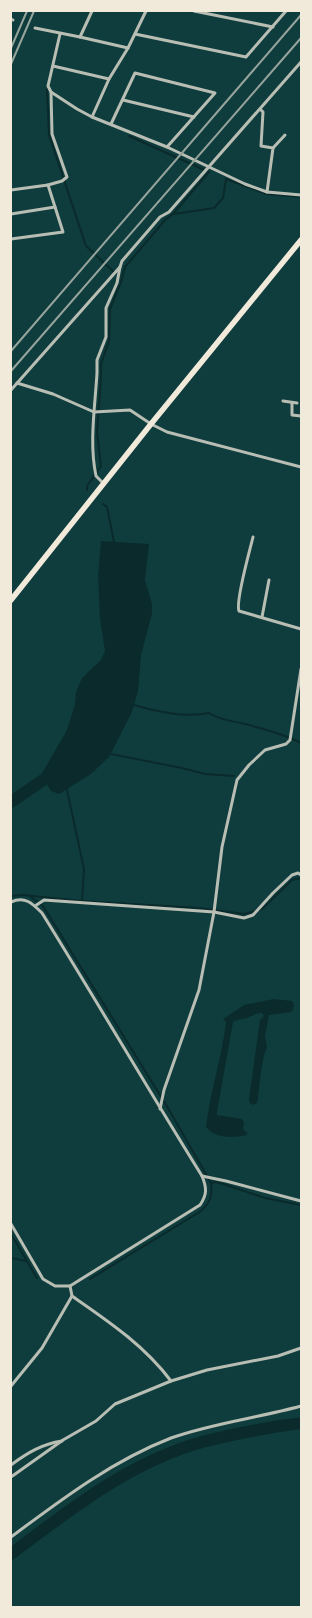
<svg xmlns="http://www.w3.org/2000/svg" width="312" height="1618" viewBox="0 0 312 1618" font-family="Poppins,sans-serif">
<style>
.water{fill:#0a2a2b}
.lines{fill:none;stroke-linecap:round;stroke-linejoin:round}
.stream{stroke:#0a2a2b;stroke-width:2}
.river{stroke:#0a2a2b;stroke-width:12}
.minor{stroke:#b8beb3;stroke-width:3}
.trunk{stroke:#f1e9da;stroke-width:5.5}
.rail{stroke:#97a49c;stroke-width:2}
</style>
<rect width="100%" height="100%" fill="#0f3d3e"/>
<!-- water -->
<g class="water">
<polygon points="101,541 149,544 145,580 152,604 152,614 141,655 138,691 132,712 109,757 91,774 59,794 51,791 41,775 67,730 75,704 76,692 82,678 101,660 105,651 100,619 98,576"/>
<path d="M274,999L292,1001L294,1004L293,1010L291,1012L269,1015L265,1035L267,1048C262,1055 259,1089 258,1098L257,1103L253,1105L250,1103L249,1099L260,1020L264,1016L262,1013C256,1013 254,1015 249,1017C243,1020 239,1018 233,1022L217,1112V1115L242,1119L244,1122L243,1129L247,1133V1135C234,1138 215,1139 206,1127C210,1092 222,1057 226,1022L223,1019L244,1005Z"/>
</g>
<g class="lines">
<!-- stream -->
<g class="stream">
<polyline points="47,89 49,135 86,246 115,273"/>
<polyline points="174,214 214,208 223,198 226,179 266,194 301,197"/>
<polyline points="87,490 87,486 101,466 97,432 101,377 101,364 109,341 110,309 121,282 125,267 165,220 173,214 209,172 129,136"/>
<polyline points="103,504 107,507 114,542"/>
<path d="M134,705C157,712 185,718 209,713C219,720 232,721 245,724C264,729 284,734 301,743"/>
<polyline points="111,754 182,768 205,774 234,776"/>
<polyline points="11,896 23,895 82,901 84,869 67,790"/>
<path d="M31,897L43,906L168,1108L211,1183C213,1195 210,1203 201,1211L90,1279"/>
<polyline points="82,901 200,908 244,914 262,909 292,880 301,878"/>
<polyline points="211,1183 215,1182 223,1184 265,1198 301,1205"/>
<polyline points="11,1234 37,1278"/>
<polyline points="11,1258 26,1261"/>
</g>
<!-- river -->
<g class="river">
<polyline points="11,802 43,780"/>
<path d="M11,1554C71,1509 128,1463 202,1442C226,1436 250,1431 274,1427C283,1425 292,1425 301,1423"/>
</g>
<!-- minor -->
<g class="minor">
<polyline points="194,11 273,27"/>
<polyline points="11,19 13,20"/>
<polyline points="35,28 80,37 92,11"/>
<polyline points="135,34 246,57 286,11"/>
<polyline points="80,37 128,48"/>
<polyline points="53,66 109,79"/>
<polyline points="51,92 77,109 92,117 167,147 245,184 267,192 301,195"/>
<polyline points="123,100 194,117"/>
<polyline points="260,109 263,112 261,146 273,148 267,192"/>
<polyline points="92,117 109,79 128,48 146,11"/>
<polyline points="111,124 135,73 215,93 167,147"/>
<polyline points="273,148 285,135"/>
<polyline points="48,185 62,181 67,177 52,134 51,92 48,86 60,34"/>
<polyline points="11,190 48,185 63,232 11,239"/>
<polyline points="11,214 55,207"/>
<polyline points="17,383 53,394 94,412 130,410 151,424 167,432 301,467"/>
<polyline points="11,390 120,267 122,261 160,217 169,212 301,62"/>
<polyline points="283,401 297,403"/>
<polyline points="292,403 292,415 301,416"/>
<path d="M104,484L96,476C89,443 95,407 97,373V360L106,337V308L117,283L120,267"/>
<path d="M253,537C250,550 235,602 239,611L301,629"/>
<polyline points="262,617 269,580"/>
<path d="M11,902C25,896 32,903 42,913C96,1000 148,1089 202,1176C207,1188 207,1195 200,1205L70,1286H55L43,1279L11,1224"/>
<polyline points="35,906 44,900 214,912 244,918 253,915 273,893 292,875 298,873 301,875"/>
<polyline points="160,1109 164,1090 199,990 214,912 222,847 237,780 249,765 265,750 286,744 290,740 301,669"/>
<polyline points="202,1176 226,1181 301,1201"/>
<path d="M70,1286L72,1296C108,1321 144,1345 171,1381"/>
<polyline points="11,1386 42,1348 72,1296"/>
<path d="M11,1465C27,1453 42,1444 62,1441"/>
<polyline points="11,1477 63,1440 96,1421 115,1404 171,1381 207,1370 278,1356 301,1348"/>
<path d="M11,1537C62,1499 112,1461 171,1438C213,1423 258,1418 301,1406"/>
</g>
<!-- trunk -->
<polyline class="trunk" points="11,600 151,424 301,240"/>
<!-- rail -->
<g class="rail">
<polyline points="11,48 27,11"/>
<polyline points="11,64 34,11"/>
<polyline points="11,351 301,15"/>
<polyline points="11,371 301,38"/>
</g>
</g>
<!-- border -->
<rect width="312" height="1618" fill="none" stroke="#f1e9da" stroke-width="24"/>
</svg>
